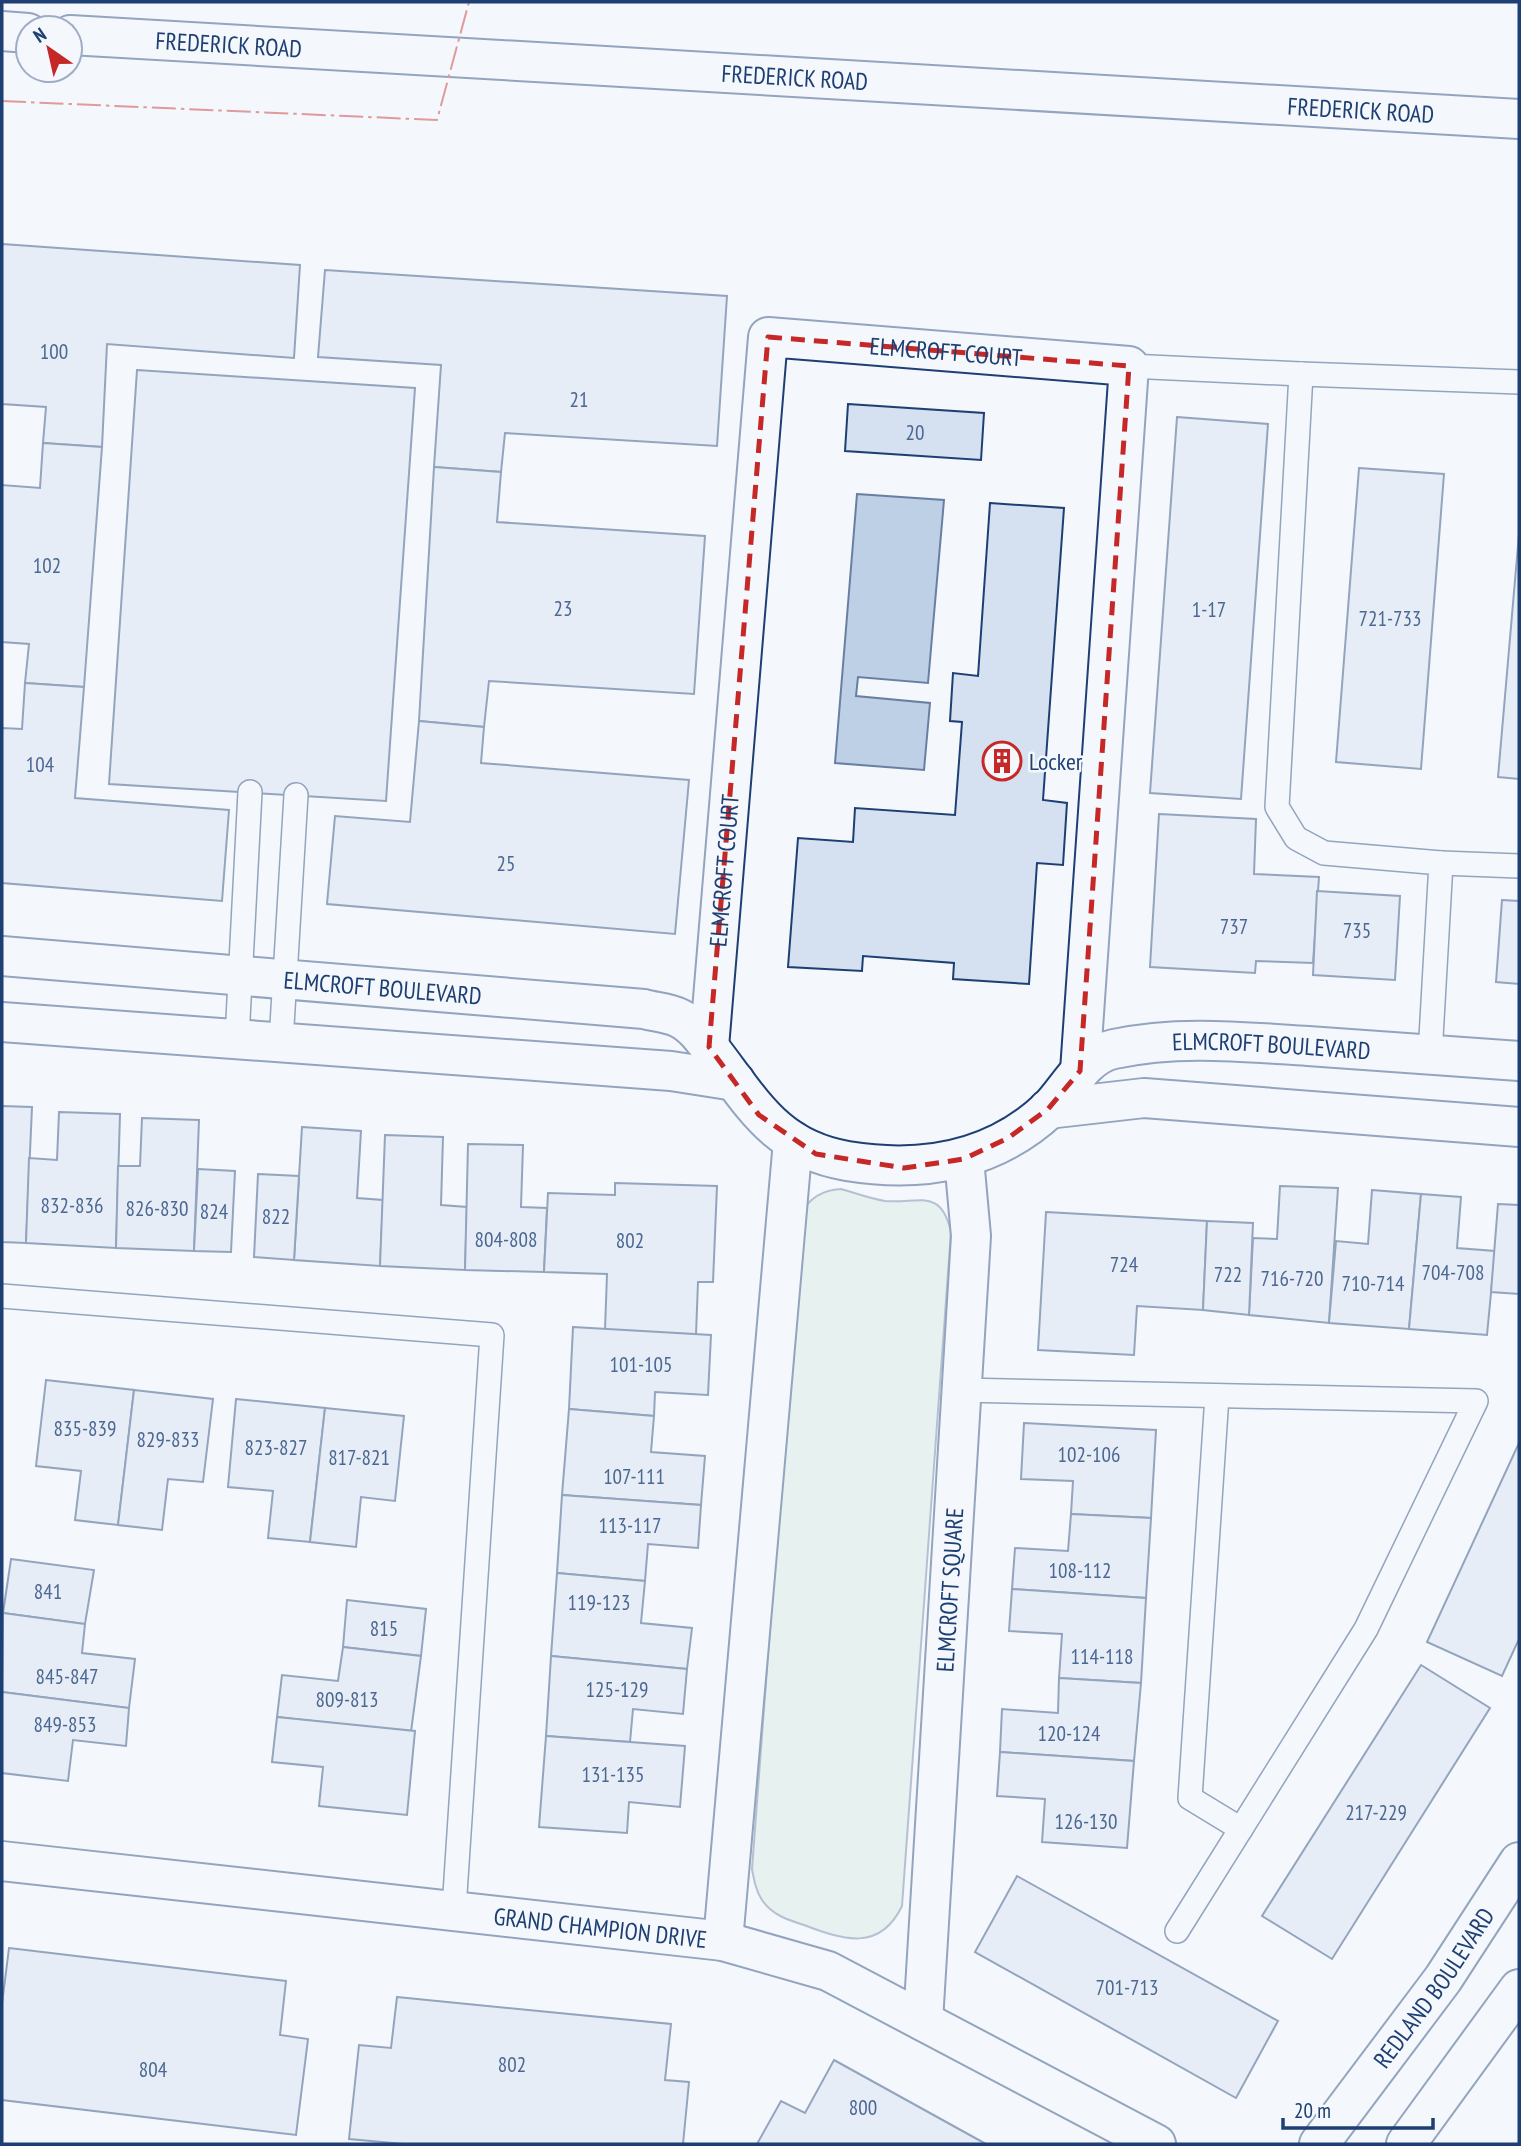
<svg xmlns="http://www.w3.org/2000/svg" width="1521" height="2146" viewBox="0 0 1521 2146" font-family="'PT Sans Narrow',sans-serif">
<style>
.green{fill:#d7e8df;stroke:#687fa3;stroke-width:2}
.water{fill:#bed0e5;stroke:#687fa3;stroke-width:2}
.building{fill:#d5e0f0;stroke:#1d3f73;stroke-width:2}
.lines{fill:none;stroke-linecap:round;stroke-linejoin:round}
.lane-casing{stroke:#1d3f73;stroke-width:26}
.street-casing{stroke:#1d3f73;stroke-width:42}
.secondary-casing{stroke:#1d3f73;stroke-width:42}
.primary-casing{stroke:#1d3f73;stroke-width:42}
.lane{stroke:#f4f7fb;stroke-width:23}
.street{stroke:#f4f7fb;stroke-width:38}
.secondary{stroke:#f4f7fb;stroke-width:38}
.primary{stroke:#f4f7fb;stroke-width:38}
.power{stroke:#c62828;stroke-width:2;stroke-dasharray:24 5 3.5 5;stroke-linecap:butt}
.marked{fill:none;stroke:#c62828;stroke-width:5;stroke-dasharray:14 9;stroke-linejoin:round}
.labels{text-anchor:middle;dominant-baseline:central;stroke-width:5;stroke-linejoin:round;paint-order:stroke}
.number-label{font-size:21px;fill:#4b6792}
.street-label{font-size:24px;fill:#1d3f73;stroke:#f4f7fb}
.poi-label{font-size:24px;fill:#1d3f73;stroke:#f4f7fb;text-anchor:start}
</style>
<rect width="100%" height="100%" fill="#f4f7fb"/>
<!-- green -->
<path class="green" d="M841,1189C855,1193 871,1199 885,1201C919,1204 941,1187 951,1232L902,1906C880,1952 843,1940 804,1925C788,1920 772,1915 762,1900C756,1891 754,1880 752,1869L801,1214C809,1198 823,1190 841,1189Z"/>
<!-- water -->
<polygon class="water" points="857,494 944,500 928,683 858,677 856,696 930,703 924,770 835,763"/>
<!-- building -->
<g class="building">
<polygon points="2,244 300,265 294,358 107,344 102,447 43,443 46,407 2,404"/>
<polygon points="325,270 727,296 717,446 505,433 501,472 434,467 441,365 318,357"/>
<polygon points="137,370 415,388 386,801 109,784"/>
<polygon points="848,404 984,413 981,460 845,451"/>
<polygon points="1177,417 1268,424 1241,799 1150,793"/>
<polygon points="43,443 102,447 84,687 25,683 29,644 2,642 2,485 40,488"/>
<polygon points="434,467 501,472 497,522 705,536 694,694 489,681 484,727 419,721"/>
<polygon points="1359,468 1444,474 1421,769 1336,762"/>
<polygon points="990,503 1064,508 1043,800 1067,803 1063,865 1037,863 1029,984 953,979 954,963 863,956 862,971 788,967 798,838 853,842 855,808 955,815 962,722 950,721 953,673 978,676"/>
<polygon points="1519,534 1519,779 1498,777"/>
<polygon points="25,683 84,687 75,798 229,810 222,901 2,883 2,728 22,729"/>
<polygon points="419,721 484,727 481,763 689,780 675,934 327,904 335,816 410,822"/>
<polygon points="1159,814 1256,819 1254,874 1319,877 1313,963 1256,961 1255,973 1150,967"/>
<polygon points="1317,891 1400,896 1395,980 1313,975"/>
<polygon points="1502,900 1519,901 1519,984 1496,982"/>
<polygon points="2,1106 32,1107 26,1243 2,1242"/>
<polygon points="59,1112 120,1114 116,1248 26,1243 29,1158 57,1160"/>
<polygon points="142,1118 199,1120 194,1251 116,1248 118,1166 140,1166"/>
<polygon points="302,1127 361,1131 357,1198 383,1200 380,1266 294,1260"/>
<polygon points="385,1135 443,1137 441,1205 467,1207 465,1270 380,1266"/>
<polygon points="468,1144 523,1145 521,1207 547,1208 544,1272 465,1270"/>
<polygon points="198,1169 235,1171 231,1252 194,1251"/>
<polygon points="258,1174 299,1176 294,1260 254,1257"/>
<polygon points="615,1183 717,1186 713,1282 698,1282 696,1335 605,1330 607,1274 544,1272 548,1193 615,1195"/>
<polygon points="1280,1186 1338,1188 1329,1323 1249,1315 1253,1238 1277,1239"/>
<polygon points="1372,1190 1421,1194 1409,1329 1329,1323 1336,1241 1368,1244"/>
<polygon points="1421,1194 1461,1197 1457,1248 1495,1251 1487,1335 1409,1329"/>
<polygon points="1498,1204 1519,1205 1519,1294 1491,1292"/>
<polygon points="1046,1212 1207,1221 1203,1310 1137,1306 1134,1355 1038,1350"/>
<polygon points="1207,1221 1253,1223 1249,1315 1203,1310"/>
<polygon points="573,1327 711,1335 708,1395 655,1392 654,1416 569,1409"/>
<polygon points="46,1380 134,1390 118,1525 75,1520 81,1471 36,1466"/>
<polygon points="134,1390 213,1399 203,1482 168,1479 162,1530 118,1525"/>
<polygon points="236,1399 325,1408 310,1542 268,1538 273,1491 228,1487"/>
<polygon points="325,1408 404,1416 395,1501 361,1497 356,1547 310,1542"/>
<polygon points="569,1409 654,1416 651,1452 705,1456 701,1505 562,1495"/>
<polygon points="1024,1423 1156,1430 1151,1518 1071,1514 1073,1481 1021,1479"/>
<polygon points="1519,1443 1519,1639 1502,1676 1427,1642"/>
<polygon points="562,1495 701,1505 698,1548 648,1544 645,1581 557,1573"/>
<polygon points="1071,1514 1151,1518 1146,1598 1012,1589 1015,1548 1068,1551"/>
<polygon points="11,1559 94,1570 85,1624 3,1613"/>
<polygon points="557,1573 645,1581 641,1623 692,1628 687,1669 551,1656"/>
<polygon points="1012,1589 1146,1598 1141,1683 1059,1678 1062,1634 1009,1631"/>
<polygon points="347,1600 426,1609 421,1656 343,1647"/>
<polygon points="3,1613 85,1624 82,1653 135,1659 129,1708 2,1692"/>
<polygon points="343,1647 421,1656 411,1732 277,1717 282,1675 338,1681"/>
<polygon points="551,1656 687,1669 683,1714 633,1709 630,1742 546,1736"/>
<polygon points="1421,1665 1490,1708 1332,1959 1262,1916"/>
<polygon points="1059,1678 1141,1683 1134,1761 1000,1752 1002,1709 1058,1713"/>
<polygon points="2,1692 129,1708 126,1746 73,1740 68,1781 2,1773"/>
<polygon points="277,1717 415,1731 407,1815 319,1806 323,1767 272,1762"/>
<polygon points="546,1736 685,1746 680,1807 629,1802 627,1833 539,1827"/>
<polygon points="1000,1752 1134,1761 1127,1848 1042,1842 1045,1799 997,1796"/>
<polygon points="1017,1876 1278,2021 1236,2098 975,1952"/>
<polygon points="9,1948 286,1981 280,2035 308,2039 296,2135 2,2100 2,2004"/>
<polygon points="397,1997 671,2024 665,2080 689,2082 683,2144 404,2144 349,2139 359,2045 391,2048"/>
<polygon points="834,2060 986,2144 757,2144 781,2101 805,2113"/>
</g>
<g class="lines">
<defs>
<g id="lane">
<polyline points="1129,366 1301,374"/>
<polyline points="1441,863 1519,866"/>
<polyline points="237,1038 250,792"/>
<polyline points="281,1042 296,795"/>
<polyline points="1430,1055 1441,863 1324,853 1296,838 1277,807 1301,374 1519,382"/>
<polyline points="2,1296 492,1335 454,1909"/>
<polyline points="962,1390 1476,1401 1366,1629 1177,1931"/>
<polyline points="1217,1396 1190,1798 1241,1829"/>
</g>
<g id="street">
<path id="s1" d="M2,956L644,1009C655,1012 669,1013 679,1018C694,1025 704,1040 713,1052C753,1104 776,1149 847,1161C921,1173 992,1162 1049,1109C1068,1090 1084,1055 1114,1049C1179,1035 1243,1042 1308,1046C1379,1051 1449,1056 1519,1061"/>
<polyline points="2,1022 671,1071 735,1081"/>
<path id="s2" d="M709,1047L768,337L1129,366L1080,1071"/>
<polyline points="1048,1109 1144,1098 1519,1127"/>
<polyline points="723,1941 793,1141"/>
<path id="s3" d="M923,2021L971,1236L964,1159"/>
</g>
<g id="secondary">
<path id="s4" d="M2,1861L723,1941L828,1971L1156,2144"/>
<path id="s5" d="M1319,2144L1443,1979L1519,1862"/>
<polyline points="1406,2144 1519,1989"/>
</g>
<g id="primary">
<polyline points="2,31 28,33"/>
<path id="s6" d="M70,35L1519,119"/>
</g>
</defs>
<!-- lane casing -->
<use href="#lane" class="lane-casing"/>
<!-- street casing -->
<use href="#street" class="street-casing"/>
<!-- secondary casing -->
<use href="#secondary" class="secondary-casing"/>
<!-- primary casing -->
<use href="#primary" class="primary-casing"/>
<!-- lane -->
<use href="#lane" class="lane"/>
<!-- street -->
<use href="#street" class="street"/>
<!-- secondary -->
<use href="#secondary" class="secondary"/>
<!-- primary -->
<use href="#primary" class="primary"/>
<!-- power -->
<polyline class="power" points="2,101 437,120 469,2"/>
</g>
<!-- marked area -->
<path d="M0 0H1521V2146H0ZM768,337L1129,366L1080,1071L1048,1109L1008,1138L964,1159L904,1168L816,1154L759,1115L709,1047Z" fill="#f4f7fb" fill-opacity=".55" fill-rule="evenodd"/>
<path class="marked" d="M768,337L1129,366L1080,1071L1048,1109L1008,1138L964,1159L904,1168L816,1154L759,1115L709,1047Z"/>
<!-- icons -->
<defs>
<symbol id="building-ring" viewBox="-11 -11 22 22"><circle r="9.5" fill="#f4f7fb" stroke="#c62828" stroke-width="1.5"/><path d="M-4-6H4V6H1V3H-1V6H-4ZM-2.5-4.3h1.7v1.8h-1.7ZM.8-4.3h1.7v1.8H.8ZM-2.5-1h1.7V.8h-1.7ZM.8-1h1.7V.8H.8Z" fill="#c62828"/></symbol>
</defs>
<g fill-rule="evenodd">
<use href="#building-ring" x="980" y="739" width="44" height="44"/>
</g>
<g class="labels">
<!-- number labels -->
<g class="number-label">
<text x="54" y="351">100</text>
<text x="579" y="399">21</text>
<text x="915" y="432">20</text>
<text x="47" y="565">102</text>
<text x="563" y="608">23</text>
<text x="1209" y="609">1-17</text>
<text x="1390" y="618">721-733</text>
<text x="40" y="764">104</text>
<text x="506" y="863">25</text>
<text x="1234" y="926">737</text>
<text x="1357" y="930">735</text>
<text x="72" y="1205">832-836</text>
<text x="157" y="1208">826-830</text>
<text x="214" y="1211">824</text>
<text x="276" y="1216">822</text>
<text x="506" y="1239">804-808</text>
<text x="630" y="1240">802</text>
<text x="1124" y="1264">724</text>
<text x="1453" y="1272">704-708</text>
<text x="1228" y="1274">722</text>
<text x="1292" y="1278">716-720</text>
<text x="1373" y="1283">710-714</text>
<text x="641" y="1364">101-105</text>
<text x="85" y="1428">835-839</text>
<text x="168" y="1439">829-833</text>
<text x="276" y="1447">823-827</text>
<text x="1089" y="1454">102-106</text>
<text x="359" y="1457">817-821</text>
<text x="634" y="1476">107-111</text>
<text x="630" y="1525">113-117</text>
<text x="1080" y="1570">108-112</text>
<text x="48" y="1591">841</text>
<text x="599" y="1602">119-123</text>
<text x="384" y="1628">815</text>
<text x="1102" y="1656">114-118</text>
<text x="67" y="1676">845-847</text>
<text x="617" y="1689">125-129</text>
<text x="347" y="1699">809-813</text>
<text x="65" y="1724">849-853</text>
<text x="1069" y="1733">120-124</text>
<text x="613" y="1774">131-135</text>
<text x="1376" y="1812">217-229</text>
<text x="1086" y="1821">126-130</text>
<text x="1127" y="1987">701-713</text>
<text x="512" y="2064">802</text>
<text x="153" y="2069">804</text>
<text x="863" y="2107">800</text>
</g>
<!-- street labels -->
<g class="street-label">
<text stroke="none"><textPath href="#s6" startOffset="159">FREDERICK ROAD</textPath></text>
<text stroke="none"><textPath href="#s6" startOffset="726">FREDERICK ROAD</textPath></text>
<text stroke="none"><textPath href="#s6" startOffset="1293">FREDERICK ROAD</textPath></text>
<text stroke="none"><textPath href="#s2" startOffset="891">ELMCROFT COURT</textPath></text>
<text stroke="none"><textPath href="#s2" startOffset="177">ELMCROFT COURT</textPath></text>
<text stroke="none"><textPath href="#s1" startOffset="382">ELMCROFT BOULEVARD</textPath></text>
<text stroke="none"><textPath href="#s1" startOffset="1372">ELMCROFT BOULEVARD</textPath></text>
<text stroke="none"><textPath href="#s3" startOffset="432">ELMCROFT SQUARE</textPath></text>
<text stroke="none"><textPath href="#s4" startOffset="602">GRAND CHAMPION DRIVE</textPath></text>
<text stroke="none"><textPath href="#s5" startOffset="194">REDLAND BOULEVARD</textPath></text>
</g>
<!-- poi labels -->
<g class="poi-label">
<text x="1029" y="761">Locker</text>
</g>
</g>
<!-- border -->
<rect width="1521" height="2146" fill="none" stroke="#1d3f73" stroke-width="7"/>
<!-- north arrow -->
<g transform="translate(49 49) rotate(326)"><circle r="33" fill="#f4f7fb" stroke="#9eadc5" stroke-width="2"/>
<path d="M0-5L12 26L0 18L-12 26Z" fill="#c62828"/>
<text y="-10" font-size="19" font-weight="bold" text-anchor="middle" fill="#1d3f73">N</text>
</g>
<!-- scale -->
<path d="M1283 2118v10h150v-10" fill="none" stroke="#1d3f73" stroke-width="3.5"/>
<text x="1294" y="2118" font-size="21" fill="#1d3f73" stroke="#f4f7fb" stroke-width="5" paint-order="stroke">20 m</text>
</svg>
